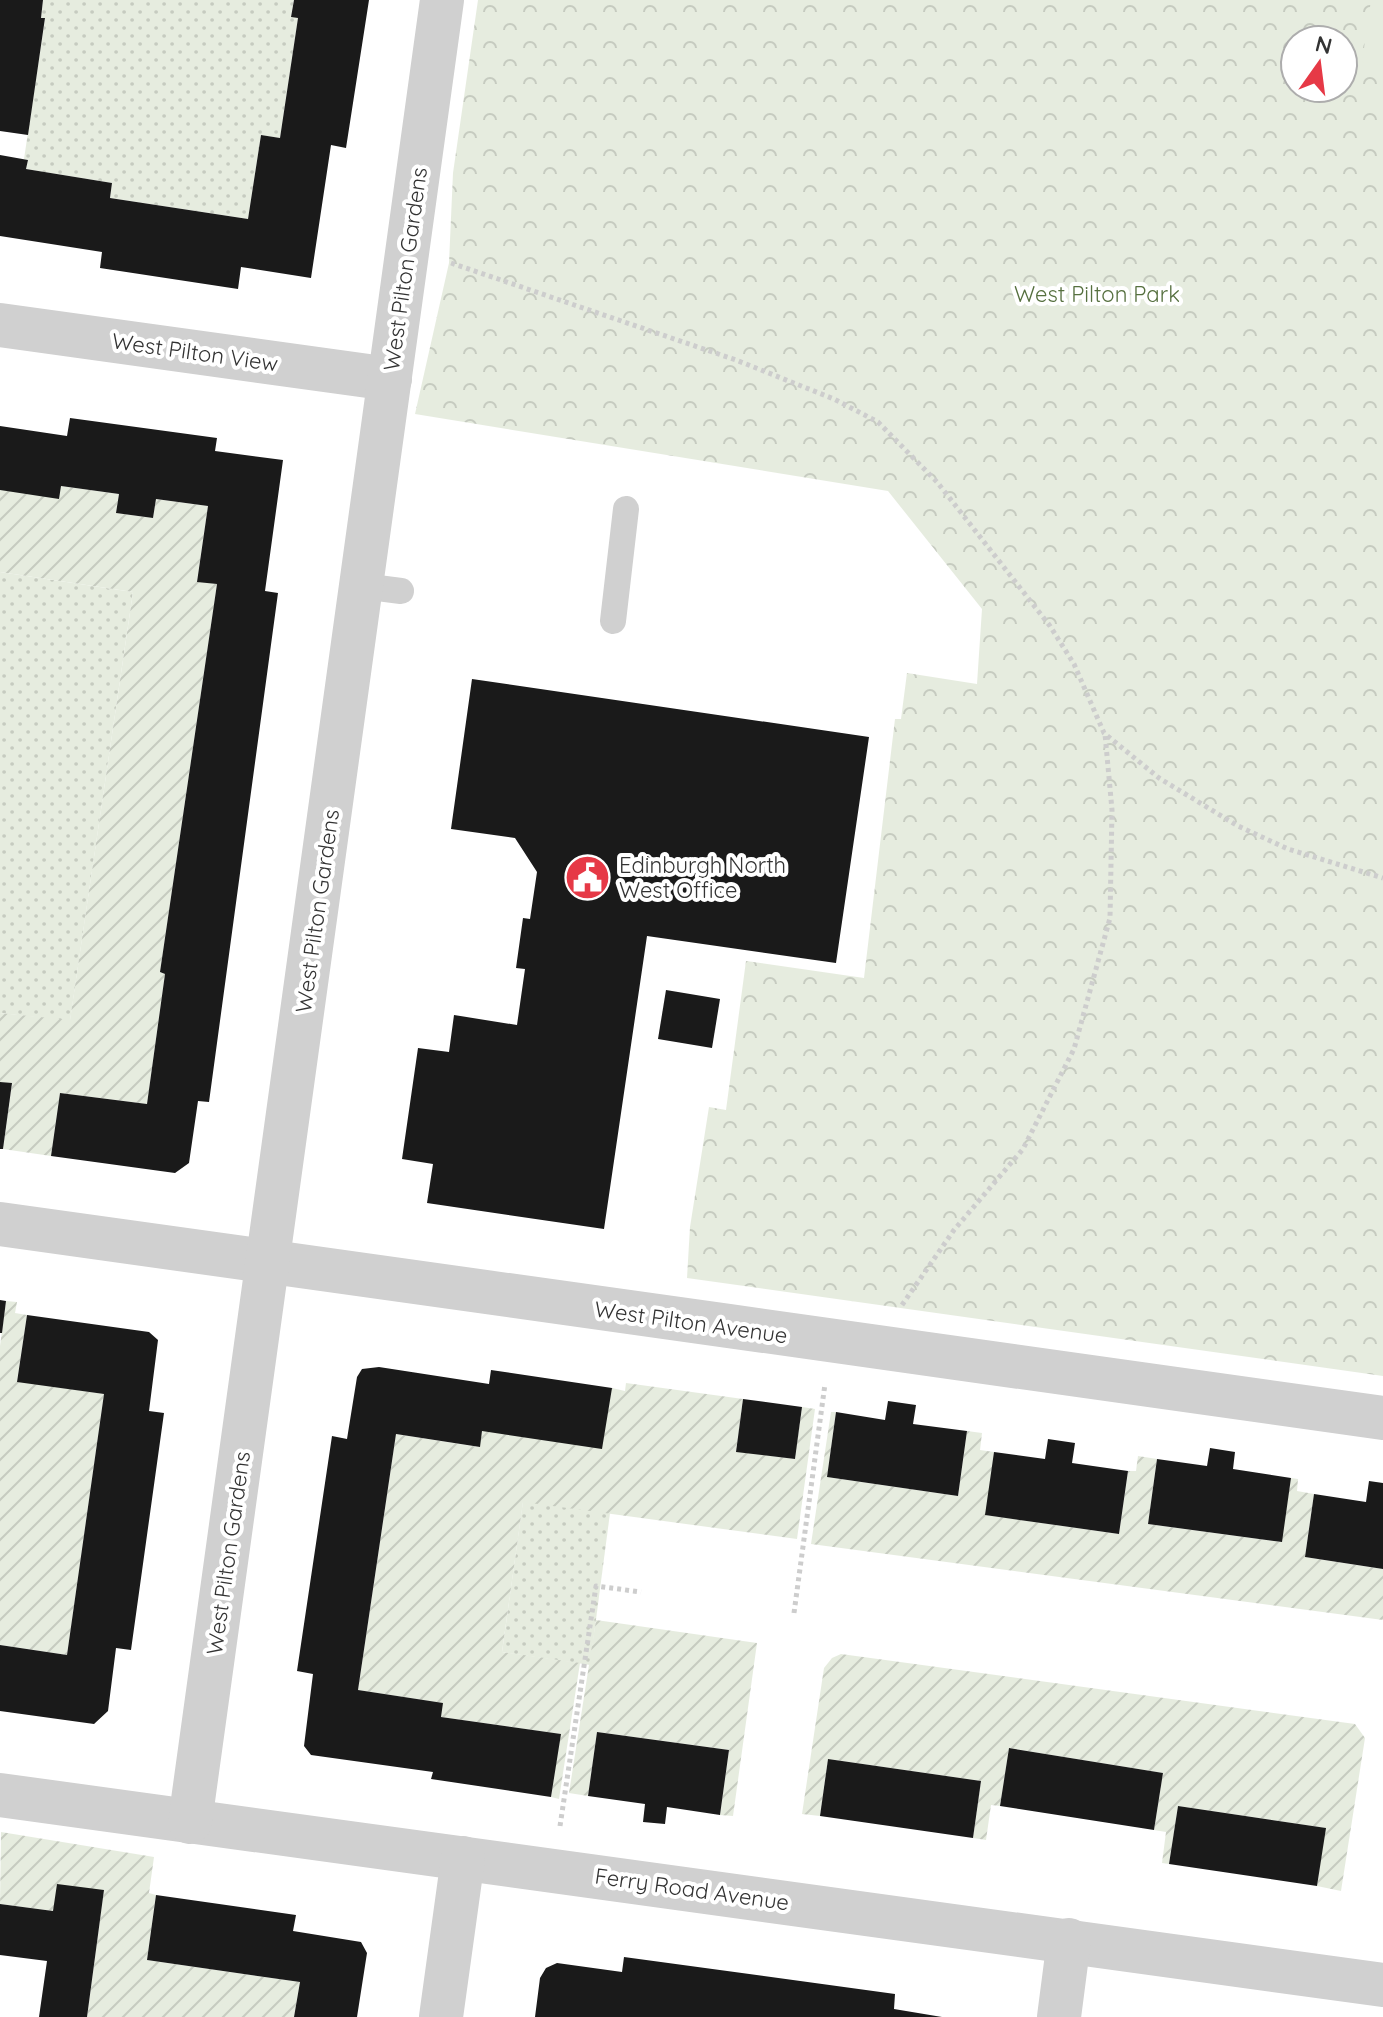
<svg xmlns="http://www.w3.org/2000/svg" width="1383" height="2017" viewBox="0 0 1383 2017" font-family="Quicksand,sans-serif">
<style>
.grass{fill:url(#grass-dots)}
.park{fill:url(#park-crowns);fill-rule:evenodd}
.garden{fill:url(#garden-furrows)}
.pitch{fill:#e6ecdf}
.building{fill:#1a1a1a}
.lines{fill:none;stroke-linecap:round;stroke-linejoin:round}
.path{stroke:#cdcdcd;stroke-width:5;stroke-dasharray:4 4;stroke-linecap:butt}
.service{stroke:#d0d0d0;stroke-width:26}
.minor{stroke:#d0d0d0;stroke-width:44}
.labels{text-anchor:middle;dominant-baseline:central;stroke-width:8;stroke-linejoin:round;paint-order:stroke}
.street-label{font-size:22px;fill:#333;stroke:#fff}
.park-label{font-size:22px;fill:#56703f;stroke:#fff}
.poi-label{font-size:22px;fill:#333;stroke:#fff;text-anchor:start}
</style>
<defs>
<pattern id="grass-dots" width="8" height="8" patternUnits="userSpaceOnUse" patternTransform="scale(2)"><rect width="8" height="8" fill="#e6ecdf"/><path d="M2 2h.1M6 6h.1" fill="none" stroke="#c6cbc0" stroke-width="1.8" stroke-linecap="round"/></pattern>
<pattern id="park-crowns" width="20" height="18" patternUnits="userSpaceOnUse" patternTransform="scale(2)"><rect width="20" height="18" fill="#e6ecdf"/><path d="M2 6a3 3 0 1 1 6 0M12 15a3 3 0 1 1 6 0" fill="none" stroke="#c6cbc0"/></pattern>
<pattern id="garden-furrows" width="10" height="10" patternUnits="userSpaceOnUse" patternTransform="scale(2)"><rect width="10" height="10" fill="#e6ecdf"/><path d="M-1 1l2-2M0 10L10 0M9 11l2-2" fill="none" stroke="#c6cbc0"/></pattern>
</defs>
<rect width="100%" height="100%" fill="#fff"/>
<!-- grass -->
<g class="grass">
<polygon points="43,0 294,0 291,16 298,18 280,138 261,135 248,219 110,198 112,183 26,169 28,160 24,159 45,19 41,18"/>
<polygon points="0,572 133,592 70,1021 0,1013"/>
<polygon points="523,1501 610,1513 590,1665 502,1652"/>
</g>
<!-- park -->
<path class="park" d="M478,0H1383V1376L687,1278L690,1227L709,1107L726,1110L746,961L864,978L895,719H901L907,673L977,684L982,609L888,491L415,414L449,263L453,173ZM1295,40H1343V88H1295Z"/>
<!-- garden -->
<g class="garden">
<polygon points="61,486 119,494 116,513 153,518 156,499 208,506 197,581 217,584 160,972 165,974 147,1104 60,1093 51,1156 3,1149 12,1084 0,1082 0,1013 70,1020 133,592 0,572 0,490"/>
<polygon points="6,1301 17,1302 15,1313 27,1315 17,1381 104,1394 67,1655 0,1645 0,1346"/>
<polygon points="626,1383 743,1399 736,1451 795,1459 802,1407 815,1409 797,1539 523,1502 502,1652 580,1663 559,1799 551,1797 560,1734 441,1717 442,1703 358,1690 396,1434 479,1447 482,1431 612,1388 625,1391"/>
<polygon points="831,1412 836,1412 827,1477 958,1496 967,1431 982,1433 980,1450 994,1452 986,1515 1119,1534 1128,1471 1136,1471 1138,1456 1157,1459 1148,1524 1281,1542 1291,1478 1298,1479 1297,1491 1314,1494 1305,1557 1383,1569 1383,1620 811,1544"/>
<polygon points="596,1620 757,1643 733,1816 720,1815 729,1750 597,1732 588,1796 569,1793"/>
<polygon points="841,1654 1355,1724 1365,1738 1341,1891 1317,1886 1325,1828 1178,1806 1169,1864 1162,1863 1166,1832 1154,1830 1163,1773 1009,1748 1000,1806 991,1805 986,1840 973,1838 981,1781 828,1759 820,1816 802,1814 824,1668 832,1658"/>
<polygon points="1,1832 154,1857 149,1893 156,1895 147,1960 300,1982 294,2017 87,2017 104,1890 53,1911 0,1904"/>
</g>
<!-- pitch -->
<polygon class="pitch" points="1371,0 1383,0 1383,65 1362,62"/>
<!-- building -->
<g class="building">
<polygon points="0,0 43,0 41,18 45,18 28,135 0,131"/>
<polygon points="294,0 369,0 346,148 331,145 311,278 241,267 238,289 100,268 102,252 0,236 0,155 28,160 26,169 112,183 110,198 248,219 261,135 280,138 298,18 291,17"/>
<polygon points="70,418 217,438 215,451 283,460 265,591 278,593 209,1102 198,1101 189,1163 175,1173 51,1156 60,1093 147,1104 165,974 160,972 217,584 197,582 208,506 156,499 153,518 116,513 119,494 61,486 59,499 0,490 0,426 67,436"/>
<polygon points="472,679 869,737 836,963 647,936 604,1229 427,1203 433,1164 402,1159 418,1048 449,1052 454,1015 517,1025 525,969 516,968 523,918 530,919 537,872 515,838 451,829"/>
<polygon points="666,990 720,999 712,1048 658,1039"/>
<polygon points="0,1082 12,1083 3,1149 0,1149"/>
<polygon points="0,1300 6,1301 2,1333 0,1333"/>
<polygon points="27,1315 149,1332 158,1340 149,1411 164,1413 131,1650 116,1648 108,1711 94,1724 0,1711 0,1645 67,1655 104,1394 17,1382"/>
<polygon points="379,1367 489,1384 491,1370 612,1388 602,1449 482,1431 480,1447 396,1434 358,1690 443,1703 441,1717 561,1734 551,1797 431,1779 433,1772 311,1755 304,1746 313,1674 297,1671 332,1436 347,1439 357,1377 362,1369"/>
<polygon points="743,1399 802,1407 795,1459 736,1452"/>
<polygon points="888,1401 916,1405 913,1424 967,1431 958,1496 827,1477 836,1412 885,1420"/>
<polygon points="1048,1439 1075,1443 1072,1463 1128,1471 1119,1534 985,1515 994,1452 1045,1459"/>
<polygon points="1210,1448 1235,1452 1233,1469 1291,1478 1282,1542 1148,1524 1157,1459 1207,1466"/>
<polygon points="1369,1481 1383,1483 1383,1569 1305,1557 1314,1494 1366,1502"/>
<polygon points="597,1732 729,1750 720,1815 667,1807 665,1824 643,1822 645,1804 588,1796"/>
<polygon points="1009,1748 1163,1773 1154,1830 1000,1806"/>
<polygon points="828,1759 981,1781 973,1838 820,1816"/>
<polygon points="1178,1806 1326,1828 1317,1886 1169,1864"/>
<polygon points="57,1884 104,1890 87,2017 39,2017 47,1961 0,1955 0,1904 53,1911"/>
<polygon points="156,1895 296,1915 293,1931 361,1942 367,1953 357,2017 294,2017 300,1982 147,1960"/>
<polygon points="624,1957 895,1994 894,2009 942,2017 535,2017 540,1978 546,1968 557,1963 622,1972"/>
</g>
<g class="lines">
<!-- path -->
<g class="path">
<polyline points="451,263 736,360 834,399 878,422 937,482 1050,626 1074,664 1104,733 1159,778 1238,826 1288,849 1383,878"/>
<polyline points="902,1305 954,1230 1023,1149 1074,1049 1110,918 1112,810 1105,734"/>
<polyline points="794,1613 825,1384"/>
<polyline points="560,1826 596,1586 641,1592"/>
</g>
<!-- service -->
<g class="service">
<polyline points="362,586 401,591"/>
<polyline points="613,621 626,509"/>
</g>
<!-- minor -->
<g class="minor">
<polyline points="0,325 390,379"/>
<path d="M0,1224C461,1285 922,1356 1383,1418"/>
<polyline points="0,1795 1383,1985"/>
<polyline points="190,1822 442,0"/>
<polyline points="441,2017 463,1858"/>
<polyline points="1059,2017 1069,1940"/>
</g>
</g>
<!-- icons -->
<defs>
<symbol id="civic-disc" viewBox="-11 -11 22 22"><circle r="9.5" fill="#e63946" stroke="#fff"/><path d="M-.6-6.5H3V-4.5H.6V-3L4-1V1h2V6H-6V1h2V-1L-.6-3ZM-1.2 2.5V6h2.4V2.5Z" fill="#fff"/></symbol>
</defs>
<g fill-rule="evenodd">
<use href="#civic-disc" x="562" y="852" width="51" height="51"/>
</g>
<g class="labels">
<!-- street labels -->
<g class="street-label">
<text transform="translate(405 269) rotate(-82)">West Pilton Gardens</text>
<text transform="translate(195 352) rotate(8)">West Pilton View</text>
<text transform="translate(317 911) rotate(-82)">West Pilton Gardens</text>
<text transform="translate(691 1322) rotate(8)">West Pilton Avenue</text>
<text transform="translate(228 1553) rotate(-82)">West Pilton Gardens</text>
<text transform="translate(692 1889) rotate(8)">Ferry Road Avenue</text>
</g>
<!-- park labels -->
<g class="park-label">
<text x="1097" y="294">West Pilton Park</text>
</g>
<!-- poi labels -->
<g class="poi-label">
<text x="619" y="865">Edinburgh North<tspan x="619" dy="25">West Office</tspan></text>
</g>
</g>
<!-- north arrow -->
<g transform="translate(1319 64) rotate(14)"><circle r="38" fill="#ffffff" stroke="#adadad" stroke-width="2"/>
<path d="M0-6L14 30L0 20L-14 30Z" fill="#e63946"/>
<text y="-12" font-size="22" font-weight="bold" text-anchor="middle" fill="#333333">N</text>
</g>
</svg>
